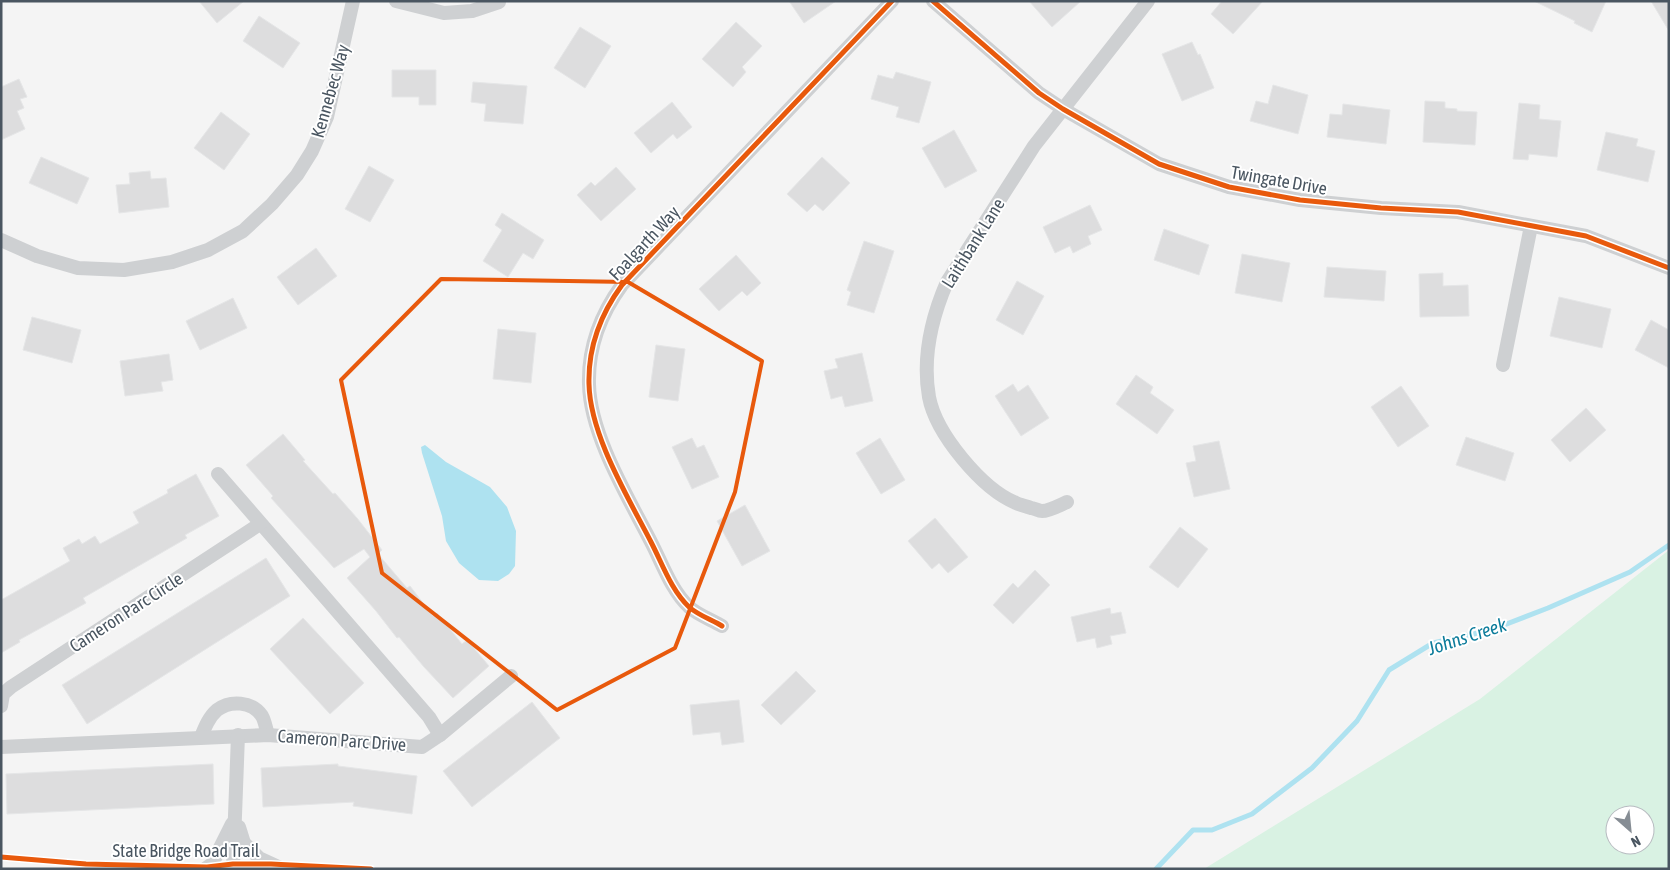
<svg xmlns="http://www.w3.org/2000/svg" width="1670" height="870" viewBox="0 0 1670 870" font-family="'Asap Condensed',sans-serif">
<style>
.green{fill:#d9f2e3;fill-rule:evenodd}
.water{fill:#aee2f0}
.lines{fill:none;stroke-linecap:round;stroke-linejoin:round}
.stream{stroke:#aee2f0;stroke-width:5}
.building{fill:#ddddde;stroke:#e5e6e7}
.street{stroke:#ced0d2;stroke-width:14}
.cycleway-casing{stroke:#fff;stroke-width:8}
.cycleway{stroke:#e8590c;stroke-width:5}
.marked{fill:none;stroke:#e8590c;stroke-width:4;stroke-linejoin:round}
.labels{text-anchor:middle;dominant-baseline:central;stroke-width:4;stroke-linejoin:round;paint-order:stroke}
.street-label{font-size:18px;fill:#4a5661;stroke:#fff}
.water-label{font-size:19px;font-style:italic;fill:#0c7c9b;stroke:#fff}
</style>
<rect width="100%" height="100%" fill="#f4f4f4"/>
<!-- green -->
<path class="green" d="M1669,550V869H1204L1480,699ZM1615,815H1645V845H1615Z"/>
<!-- water -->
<polygon class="water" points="425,445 446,462 490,487 507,507 516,531 515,566 509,574 498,581 479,580 459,563 446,541 442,516 422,453 421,447"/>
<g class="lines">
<!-- stream -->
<polyline class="stream" points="1156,869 1193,830 1212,830 1252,814 1312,768 1357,721 1389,670 1433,643 1491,630 1548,608 1630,572 1669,545"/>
</g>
<!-- building -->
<g class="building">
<polygon points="199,1 244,1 217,23"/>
<polygon points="789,1 836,1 804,23"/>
<polygon points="1029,1 1081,1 1052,27"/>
<polygon points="1222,1 1263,1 1233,34 1211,14"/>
<polygon points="1534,1 1606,1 1592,32 1574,23 1575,21"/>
<polygon points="1651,1 1669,1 1669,31"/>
<polygon points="259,16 300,43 283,68 243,41"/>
<polygon points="736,22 762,46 742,67 746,72 733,87 702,59"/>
<polygon points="580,27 611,46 585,88 554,68"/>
<polygon points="1192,42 1198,55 1200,54 1214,88 1182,101 1162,54"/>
<polygon points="392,70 436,70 436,105 419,105 419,97 392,97"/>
<polygon points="896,72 931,82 919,123 896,117 899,107 871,99 878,75 893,79"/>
<polygon points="19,79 27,97 20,99 24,108 17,111 25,129 1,140 1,87"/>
<polygon points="473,82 527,86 523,124 484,121 486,104 471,102"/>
<polygon points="1273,85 1308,95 1298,134 1250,121 1256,101 1268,104"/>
<polygon points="1425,101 1445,102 1445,108 1457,109 1457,111 1477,112 1475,145 1423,142"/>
<polygon points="672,102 692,127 677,139 673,134 651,153 634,133"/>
<polygon points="1519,103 1540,105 1539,119 1561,121 1557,157 1529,154 1528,160 1513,159"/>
<polygon points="1343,104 1390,110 1386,144 1327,137 1330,114 1342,115"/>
<polygon points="221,112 250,134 224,170 194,148"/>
<polygon points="954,130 977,171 945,188 922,148"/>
<polygon points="1606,132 1638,139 1636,146 1655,151 1648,182 1597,170"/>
<polygon points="41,157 89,178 77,204 29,183"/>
<polygon points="822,157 850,183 823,211 815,204 807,212 787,194"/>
<polygon points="369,166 394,180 370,222 345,209"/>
<polygon points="616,167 636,189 601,221 577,195 591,182 595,186"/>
<polygon points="150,171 151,179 166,178 169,207 119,213 116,185 130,184 129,173"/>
<polygon points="1090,205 1102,230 1088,236 1091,244 1073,253 1070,246 1055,253 1043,227"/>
<polygon points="502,213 544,240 533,259 523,253 508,277 483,261 502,230 495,225"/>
<polygon points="1164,229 1209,245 1199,275 1154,260"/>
<polygon points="864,241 894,251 874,313 847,305 851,292 847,290"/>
<polygon points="316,248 337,276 298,305 277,277"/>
<polygon points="1242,254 1290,263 1282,302 1235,293"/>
<polygon points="736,255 761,283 747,296 742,291 719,311 699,289"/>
<polygon points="1327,267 1386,271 1384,301 1324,297"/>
<polygon points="1443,273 1443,286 1468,285 1469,316 1420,317 1419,274"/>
<polygon points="1017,281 1044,296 1023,335 996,320"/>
<polygon points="1559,297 1611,309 1602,348 1550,336"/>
<polygon points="233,298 247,328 200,350 186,321"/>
<polygon points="32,317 81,330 72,363 23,350"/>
<polygon points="1651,320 1669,330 1669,368 1635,350"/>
<polygon points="498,329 536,333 531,383 493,379"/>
<polygon points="656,345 685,349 678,401 649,397"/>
<polygon points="862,353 873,401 845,407 842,396 831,399 824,371 838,368 835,359"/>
<polygon points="169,354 173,380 161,382 163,391 125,396 120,361"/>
<polygon points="1136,375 1153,387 1150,393 1174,410 1157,434 1116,404"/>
<polygon points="1013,384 1018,392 1028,385 1049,418 1021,436 995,396"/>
<polygon points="1401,386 1429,426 1398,447 1371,407"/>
<polygon points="1586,408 1606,430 1570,462 1551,440"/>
<polygon points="283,434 305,460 303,461 333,494 335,493 357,518 382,550 378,554 407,588 410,586 433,616 437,613 462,644 467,640 489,666 453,698 424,667 399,637 397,638 376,611 347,578 370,557 364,549 334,568 271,498 273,496 246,465"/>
<polygon points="1466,437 1514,453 1505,481 1456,465"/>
<polygon points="692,438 697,448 704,445 719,477 692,489 672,447"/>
<polygon points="880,438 905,480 881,494 856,453"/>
<polygon points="1219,441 1230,489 1194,497 1186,463 1196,461 1193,446"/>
<polygon points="196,474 219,516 185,535 187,538 83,598 86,603 19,640 20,642 1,653 1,600 70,561 63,548 79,539 82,544 95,536 100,544 139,523 133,512 168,493 167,490"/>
<polygon points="745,505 770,551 742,566 717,521"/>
<polygon points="935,518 968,557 948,573 939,563 932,569 908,541"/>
<polygon points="1180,527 1208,549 1178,588 1149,567"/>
<polygon points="266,558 290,596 87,724 62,685"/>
<polygon points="1035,570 1050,585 1013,624 993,605 1013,583 1018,588"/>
<polygon points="1110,608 1111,614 1121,612 1126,633 1110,636 1112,644 1097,648 1095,638 1077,642 1071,617"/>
<polygon points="303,618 364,683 330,714 270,649"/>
<polygon points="796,671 816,691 781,725 761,705"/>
<polygon points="739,700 744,742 722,745 720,732 693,735 690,705"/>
<polygon points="532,702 560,738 472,807 443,771"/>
<polygon points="213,764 214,804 7,814 6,774"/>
<polygon points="338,764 338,766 417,776 412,814 353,806 354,802 263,807 261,768"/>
</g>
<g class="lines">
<!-- street -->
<g class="street">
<polyline points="396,1 444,13 472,11 499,2"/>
<polyline points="933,1 1039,93 1063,109 1159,164 1229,187 1300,200 1381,208 1458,212 1586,236 1669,268"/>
<polyline points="1,240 37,256 78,268 124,270 172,262 208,250 243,231 272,204 297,175 312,151 327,117 353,1"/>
<polyline points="1503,365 1531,226"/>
<polyline points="218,474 429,717 440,735"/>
<path d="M1067,502C1060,505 1049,511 1042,511C1038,511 1034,508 1031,508C1026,506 1020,505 1016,503C982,489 936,434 929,397C922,357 931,319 947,282L1034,146L1148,1"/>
<path d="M722,626C712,620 698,615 689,607C671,590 662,563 651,542C628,497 590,435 589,384C588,347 600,315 622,285L892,1"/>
<polyline points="1,706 3,694 11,687 260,524"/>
<path d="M201,737C205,727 209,717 217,710C230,700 252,701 262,716C265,721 266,729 268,735"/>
<polyline points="1,747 268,735 422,747 440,735 511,676"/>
<polyline points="239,827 244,843 259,858 283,869"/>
<polyline points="205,869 212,864 232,824"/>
<polyline points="233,869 238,735"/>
</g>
<defs>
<g id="cycleway">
<polyline points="933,1 1039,93 1063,109 1159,164 1229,187 1300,200 1381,208 1458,212 1586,236 1669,268"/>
<path d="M722,626C712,620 698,615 689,607C671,590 662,563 651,542C628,497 590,435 589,384C588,347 600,315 622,285L892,1"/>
<polyline points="1,857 86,864 207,867 233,864 271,864 371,869"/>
</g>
</defs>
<!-- cycleway casing -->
<use href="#cycleway" class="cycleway-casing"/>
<!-- cycleway -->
<use href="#cycleway" class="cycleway"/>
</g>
<!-- marked area -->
<path class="marked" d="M441,279L628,282L762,361L735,492L675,648L557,710L382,573L341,380Z"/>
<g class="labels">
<!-- street labels -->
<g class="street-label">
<text transform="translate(330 91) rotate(-74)">Kennebec Way</text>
<text transform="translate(1279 180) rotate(10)">Twingate Drive</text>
<text transform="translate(644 243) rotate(-47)">Foalgarth Way</text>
<text transform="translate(973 243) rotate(-58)">Laithbank Lane</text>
<text transform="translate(126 612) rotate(-33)">Cameron Parc Circle</text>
<text transform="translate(342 740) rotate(4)">Cameron Parc Drive</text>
<text x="186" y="850">State Bridge Road Trail</text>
</g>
<!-- water labels -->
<g class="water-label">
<text transform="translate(1467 636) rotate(-18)">Johns Creek</text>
</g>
</g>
<!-- border -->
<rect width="1670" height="870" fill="none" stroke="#4a5661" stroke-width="5"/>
<!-- north arrow -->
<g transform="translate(1630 830) rotate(153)"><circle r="24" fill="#ffffff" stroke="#b7bbc0"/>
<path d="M0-4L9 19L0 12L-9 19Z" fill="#868d94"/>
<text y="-8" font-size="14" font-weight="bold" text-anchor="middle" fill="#4a5661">N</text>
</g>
</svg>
